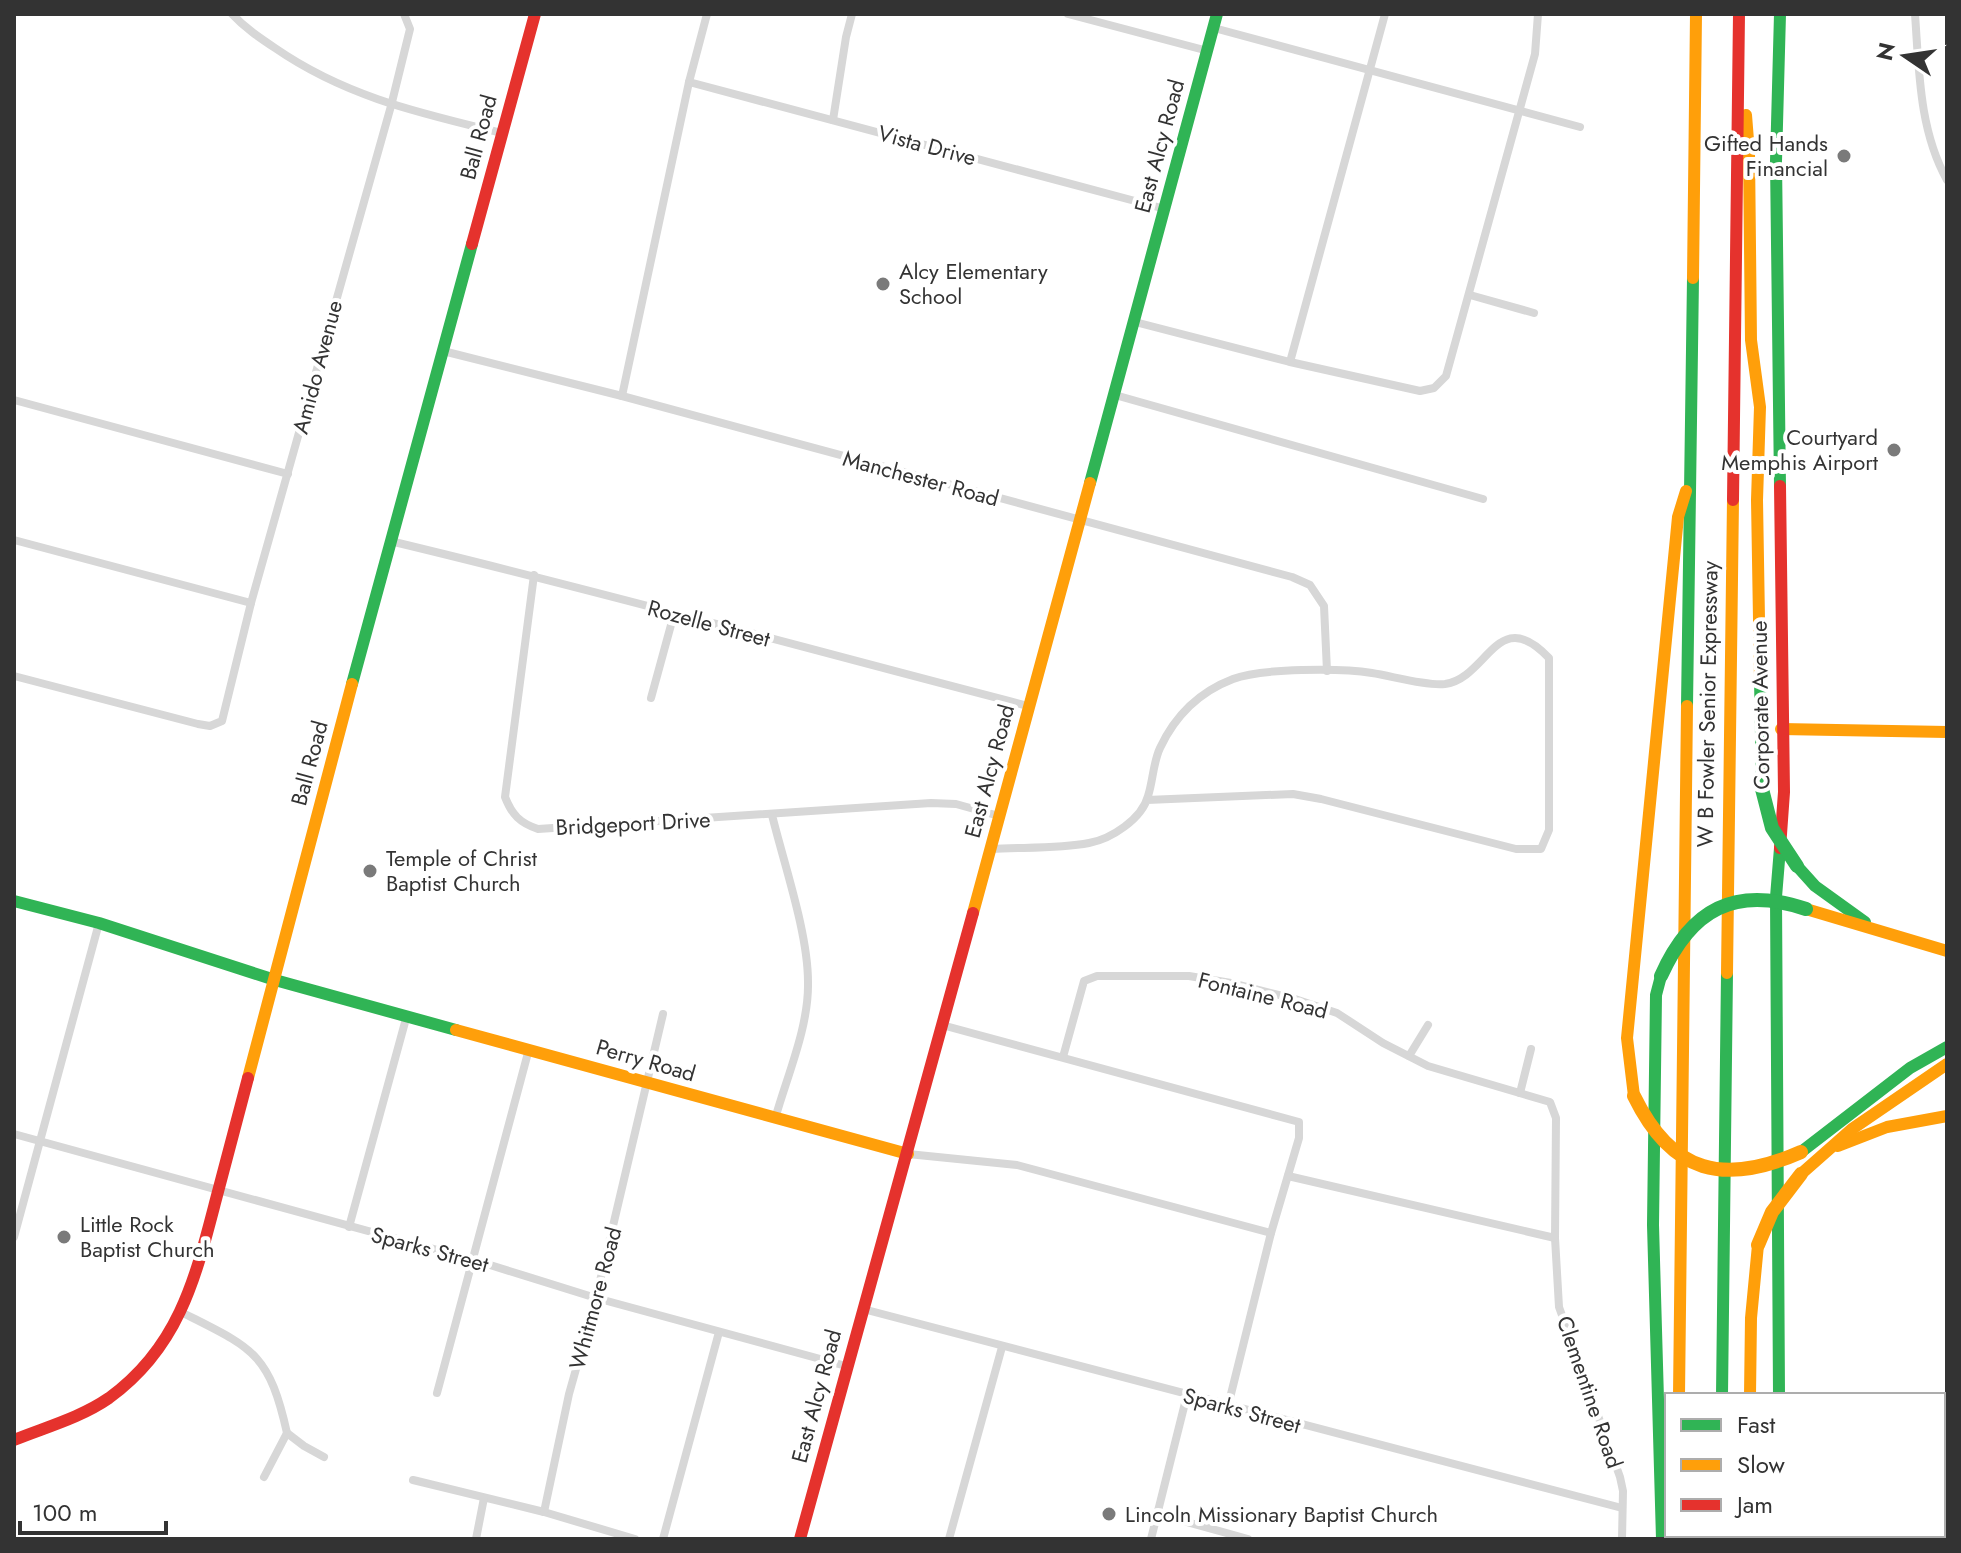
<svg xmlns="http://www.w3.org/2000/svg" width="1961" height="1553" viewBox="0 0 1961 1553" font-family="Jost,sans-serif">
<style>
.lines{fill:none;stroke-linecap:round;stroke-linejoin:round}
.street{stroke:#d7d7d7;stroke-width:8}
.fast{stroke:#30b455;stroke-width:12}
.slow{stroke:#ff9f0a;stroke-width:12}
.jam{stroke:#e5322d;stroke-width:12}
.fast-bridge{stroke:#30b455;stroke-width:14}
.slow-bridge{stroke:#ff9f0a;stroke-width:14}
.poi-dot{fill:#7a7a7a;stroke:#fff;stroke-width:3}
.labels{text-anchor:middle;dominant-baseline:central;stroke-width:8;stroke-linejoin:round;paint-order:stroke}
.street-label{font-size:22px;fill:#333;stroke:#fff}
.poi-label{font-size:22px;fill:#333;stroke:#fff;text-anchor:start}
</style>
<rect width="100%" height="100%" fill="#fff"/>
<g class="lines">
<!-- street -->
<g class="street">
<path d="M232,14C245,28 260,38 275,48C346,97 420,113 502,133"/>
<polyline points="1068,14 1208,51"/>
<path d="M1915,14C1919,69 1919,130 1947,180"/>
<polyline points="1214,28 1580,127"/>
<polyline points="689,82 1165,209"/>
<polyline points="833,120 846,37 852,14"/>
<polyline points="1470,295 1534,313"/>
<polyline points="1135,322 1290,362 1420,391 1434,388 1446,376 1535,54 1538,14"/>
<polyline points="443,351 622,396 1292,577 1310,585 1324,606 1327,671"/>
<polyline points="1290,362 1385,14"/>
<polyline points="1115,395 1483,499"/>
<polyline points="622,396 689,82 707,14"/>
<polyline points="14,400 288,474"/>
<polyline points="14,540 251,603"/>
<path d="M390,541C604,592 815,651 1028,706"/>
<path d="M534,575L505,797C512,815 520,823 538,829L931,803L956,804L999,816"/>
<polyline points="14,676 198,724 210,726 222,721 251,603 391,106 410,29 404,14"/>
<polyline points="651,698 674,614"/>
<path d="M772,815C784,864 808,933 808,982C809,1027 787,1076 775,1119"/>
<path d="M991,849C1023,847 1058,849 1089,843C1111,839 1142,819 1148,796C1153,781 1153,763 1160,748C1175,716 1199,692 1233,679C1262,668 1341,668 1372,673C1392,676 1426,686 1445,684C1488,678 1497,603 1549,658V830L1541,849H1516L1321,799L1293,794L1147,800"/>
<polyline points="942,1025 1299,1122 1299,1138 1271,1233 1228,1406"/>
<polyline points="1409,1056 1428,1025"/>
<polyline points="1063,1057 1084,981 1097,976 1189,976 1231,983 1295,999 1337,1013 1383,1043 1428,1066 1550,1102 1556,1118 1555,1238 1559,1307 1620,1477 1623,1491 1622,1539"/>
<polyline points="1520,1093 1531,1049"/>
<polyline points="14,1134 474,1260 596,1298 846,1366"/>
<polyline points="908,1154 1017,1165 1271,1233"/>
<polyline points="1288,1176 1555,1238"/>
<polyline points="349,1227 407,1015"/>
<polyline points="14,1237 99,923"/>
<polyline points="863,1309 1622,1508"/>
<path d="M183,1313C252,1348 269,1352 287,1433L264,1477"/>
<polyline points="437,1393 529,1049"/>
<polyline points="287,1433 304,1446 324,1457"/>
<polyline points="413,1480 544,1512 635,1539"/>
<polyline points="544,1512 569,1394 596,1298 663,1014"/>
<polyline points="1158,1514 1248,1539"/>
<polyline points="476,1539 484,1498"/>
<polyline points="663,1539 719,1332"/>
<polyline points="949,1539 1002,1347"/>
<polyline points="1151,1539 1187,1395"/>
</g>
<!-- fast -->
<g class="fast">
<polyline points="1780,14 1776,161 1780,486"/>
<polyline points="1090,483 1217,14"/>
<polyline points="1760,679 1762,789"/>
<polyline points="352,684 472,244"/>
<polyline points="1687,706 1693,278"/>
<polyline points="1797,866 1815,886 1865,922"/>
<polyline points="14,901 99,923 275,980 456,1030"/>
<polyline points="1661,976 1656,995 1653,1225 1662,1539"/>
<polyline points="1801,1152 1910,1068 1947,1047"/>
<polyline points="1722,1395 1727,973"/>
<polyline points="1779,1395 1776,897 1780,848"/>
<polyline points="1677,1535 1677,1539"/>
</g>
<!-- slow -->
<g class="slow">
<polyline points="1746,115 1749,153 1751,340 1760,407 1757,500 1760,679"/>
<polyline points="1693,278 1696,14"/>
<polyline points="1781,729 1947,732"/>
<polyline points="1806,909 1947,951"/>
<polyline points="973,913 1090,483"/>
<polyline points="1727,973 1733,500"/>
<polyline points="456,1030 908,1154"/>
<polyline points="248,1078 352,684"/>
<polyline points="1634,1096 1627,1038 1678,517 1686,491"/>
<polyline points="1838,1146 1887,1127 1947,1116"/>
<polyline points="1801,1174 1852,1129 1947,1064"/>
<polyline points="1679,1395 1687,706"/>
<polyline points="1750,1395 1751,1318 1758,1245"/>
<polyline points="1721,1535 1721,1539"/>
</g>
<!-- jam -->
<g class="jam">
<polyline points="472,244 535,14"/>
<polyline points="1733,500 1739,14"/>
<polyline points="1780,848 1784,792 1780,486"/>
<path d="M14,1440C46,1427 80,1418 109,1398C178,1348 195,1280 215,1203C226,1161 237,1120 248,1078"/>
<polyline points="1746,1535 1746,1539"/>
<polyline points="800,1539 973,913"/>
<polyline points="1769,1539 1770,1535"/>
</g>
<!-- fast-bridge -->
<g class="fast-bridge">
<polyline points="1762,789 1772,828 1797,866"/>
<path d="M1661,976C1691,909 1735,885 1806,909"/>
</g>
<!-- slow-bridge -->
<g class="slow-bridge">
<path d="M1634,1096C1672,1174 1724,1186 1801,1152"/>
<polyline points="1758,1245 1772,1212 1801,1174"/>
</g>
</g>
<!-- markers -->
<g class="poi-dot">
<circle cx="1844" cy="156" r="8"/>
<circle cx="883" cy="284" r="8"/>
<circle cx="1894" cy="450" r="8"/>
<circle cx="370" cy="871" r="8"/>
<circle cx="64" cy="1237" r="8"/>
<circle cx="1109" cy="1514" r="8"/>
</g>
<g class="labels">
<!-- street labels -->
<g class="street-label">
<text transform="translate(478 137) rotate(-75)">Ball Road</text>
<text transform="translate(927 145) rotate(15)">Vista Drive</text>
<text transform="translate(1159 146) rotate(-75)">East Alcy Road</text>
<text transform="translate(317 367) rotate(-75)">Amido Avenue</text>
<text transform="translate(921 478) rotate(15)">Manchester Road</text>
<text transform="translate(709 623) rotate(15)">Rozelle Street</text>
<text transform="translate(1707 704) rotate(-89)">W B Fowler Senior Expressway</text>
<text transform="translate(1760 705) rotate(-91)">Corporate Avenue</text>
<text transform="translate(309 763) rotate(-75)">Ball Road</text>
<text transform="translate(989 771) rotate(-75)">East Alcy Road</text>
<text transform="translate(633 823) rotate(-3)">Bridgeport Drive</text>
<text transform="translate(1263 995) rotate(14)">Fontaine Road</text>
<text transform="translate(646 1060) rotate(16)">Perry Road</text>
<text transform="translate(430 1249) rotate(15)">Sparks Street</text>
<text transform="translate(595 1298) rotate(-75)">Whitmore Road</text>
<text transform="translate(1590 1392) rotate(71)">Clementine Road</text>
<text transform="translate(816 1396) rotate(-75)">East Alcy Road</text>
<text transform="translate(1242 1410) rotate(15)">Sparks Street</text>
</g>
<!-- poi labels -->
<g class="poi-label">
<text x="1828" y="143" text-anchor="end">Gifted Hands<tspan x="1828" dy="25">Financial</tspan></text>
<text x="899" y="271">Alcy Elementary<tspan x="899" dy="25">School</tspan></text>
<text x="1878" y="437" text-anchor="end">Courtyard<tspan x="1878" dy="25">Memphis Airport</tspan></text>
<text x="386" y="858">Temple of Christ<tspan x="386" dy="25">Baptist Church</tspan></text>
<text x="80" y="1224">Little Rock<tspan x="80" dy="25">Baptist Church</tspan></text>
<text x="1125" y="1514">Lincoln Missionary Baptist Church</text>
</g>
</g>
<!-- border -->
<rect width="1961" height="1553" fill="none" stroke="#333333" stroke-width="32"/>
<!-- legend -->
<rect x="1665" y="1393" width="280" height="144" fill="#ffffff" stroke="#adadad" stroke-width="2"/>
<rect x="1681" y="1419" width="40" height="12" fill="#30b455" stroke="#adadad" stroke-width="2"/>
<text x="1737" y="1433" font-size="24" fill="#333333">Fast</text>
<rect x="1681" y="1459" width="40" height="12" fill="#ff9f0a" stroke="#adadad" stroke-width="2"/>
<text x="1737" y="1473" font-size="24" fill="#333333">Slow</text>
<rect x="1681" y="1499" width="40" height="12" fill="#e5322d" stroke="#adadad" stroke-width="2"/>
<text x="1737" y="1513" font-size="24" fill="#333333">Jam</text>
<!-- north arrow -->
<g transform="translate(1905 56) rotate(283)" stroke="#ffffff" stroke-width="6" paint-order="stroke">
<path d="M0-6L14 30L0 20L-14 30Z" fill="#333333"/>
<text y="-12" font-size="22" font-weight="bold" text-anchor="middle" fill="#333333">N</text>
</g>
<!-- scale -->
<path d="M20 1521v12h146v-12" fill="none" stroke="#333333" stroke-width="4"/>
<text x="32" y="1521" font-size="24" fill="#333333" stroke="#ffffff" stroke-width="6" paint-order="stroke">100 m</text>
</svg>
